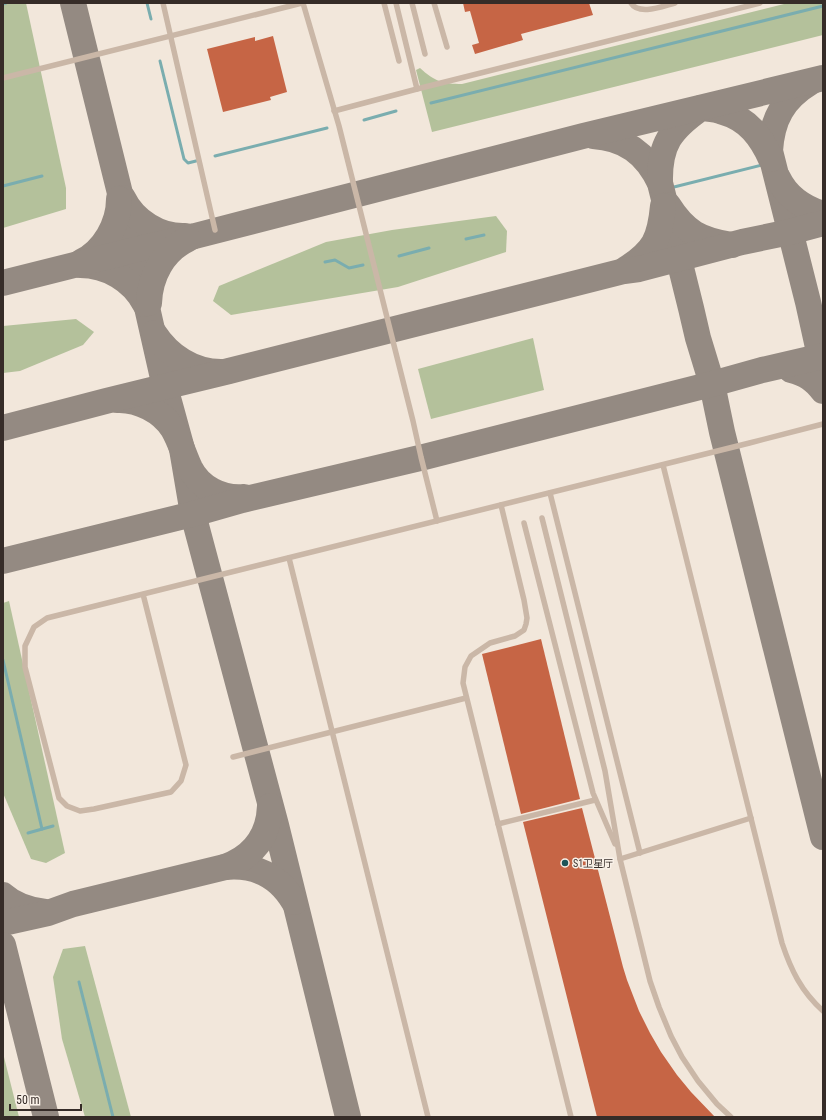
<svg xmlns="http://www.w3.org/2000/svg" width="826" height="1120" viewBox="0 0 826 1120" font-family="'Roboto Condensed','Noto Sans SC',sans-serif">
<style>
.green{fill:#b4c19b}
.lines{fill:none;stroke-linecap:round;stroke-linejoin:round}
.stream{stroke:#7aadaf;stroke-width:3}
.taxiway{stroke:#948a82;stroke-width:26}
.building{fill:#c66545}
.service{stroke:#cab7a7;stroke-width:5.5}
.poi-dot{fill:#1d5458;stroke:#f9f1e8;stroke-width:1.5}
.labels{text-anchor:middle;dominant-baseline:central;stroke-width:3;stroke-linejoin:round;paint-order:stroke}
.poi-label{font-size:10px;fill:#362c28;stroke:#f9f1e8;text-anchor:start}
</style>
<rect width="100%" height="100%" fill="#f2e7db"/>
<!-- green -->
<g class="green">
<polygon points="3,3 26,3 66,188 66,209 3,228"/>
<path d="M788,3H823V35L432,132L416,70L420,68C434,81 443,84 462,84Z"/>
<polygon points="496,216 507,231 506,252 398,287 231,315 213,301 219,286 326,242 392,230"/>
<polygon points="76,319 94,332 83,345 20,371 3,373 3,326"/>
<polygon points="533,338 544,390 431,419 418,369"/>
<polygon points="9,601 65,853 46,863 31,859 3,793 3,603"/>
<polygon points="85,946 131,1117 85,1117 62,1039 53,977 63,949"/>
<polygon points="3,1054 4,1057 19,1117 3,1117"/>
</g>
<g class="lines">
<!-- stream -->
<g class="stream">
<polyline points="147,3 151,19"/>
<polyline points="3,4 6,3"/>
<polyline points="160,61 184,159 188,163 196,161"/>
<polyline points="431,103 823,6"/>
<polyline points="364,120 396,111"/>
<polyline points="215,156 327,128"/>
<polyline points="3,186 42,176"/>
<polyline points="666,189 770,163"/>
<polyline points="466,239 484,235"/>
<polyline points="399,256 429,248"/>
<polyline points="325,262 335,260 349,268 363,265"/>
<polyline points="3,660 42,829"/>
<polyline points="28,833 53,826"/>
<polyline points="79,982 113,1117"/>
</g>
<!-- taxiway -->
<g class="taxiway">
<polyline points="73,3 134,250 165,387 182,449 193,514 276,825 348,1117"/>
<path d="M811,82C783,99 772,119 770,151L808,302L823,370"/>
<path d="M593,136C625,138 646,153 660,183L691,308L698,338L712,384L722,432L823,837"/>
<path d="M778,178C787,197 804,208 823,214"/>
<path d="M660,183C659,144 671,129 701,108C708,109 716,109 723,112C748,119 761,137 771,159"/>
<path d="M123,198C134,221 160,237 185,236"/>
<path d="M668,205C685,232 700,240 732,245"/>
<path d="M81,262C104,251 119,224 119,199"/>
<path d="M80,265C107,265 133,280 145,304"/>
<path d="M626,269C654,251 660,239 663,206"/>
<polyline points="3,283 134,250 195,236 583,136 823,78"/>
<path d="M149,303C150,276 163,251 188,239"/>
<path d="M154,333C169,356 193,372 221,372"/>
<path d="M791,370C806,374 814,379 823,391"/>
<path d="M117,400C138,399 162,411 173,429C180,441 184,455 190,468C200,488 222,499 244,497"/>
<polyline points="3,428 106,401 229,371 624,271 639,269 742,242 790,232 823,223"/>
<polyline points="3,561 193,514 242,500 424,457 712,384 762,370 823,356"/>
<path d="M225,867C255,864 279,876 294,902"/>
<path d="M3,895C15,906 30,910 45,912"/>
<path d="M3,923L48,913L73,904L225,867C253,857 269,836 270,806"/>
<polyline points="3,945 46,1117"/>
</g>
</g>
<!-- building -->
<g class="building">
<polygon points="463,3 589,3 593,15 521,34 523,40 475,54 472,45 479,43 470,11 465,12"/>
<polygon points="273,36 287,92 270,97 271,100 223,112 207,49 255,37 255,41"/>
<polygon points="541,639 580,799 521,814 482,654"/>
<polygon points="582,808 623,967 627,980 639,1011 650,1033 661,1052 677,1075 691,1092 715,1117 597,1117 523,822"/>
</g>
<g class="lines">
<!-- service -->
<g class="service">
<polyline points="163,3 215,230"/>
<polyline points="303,3 339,126 413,421 421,457 437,521"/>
<polyline points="384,3 399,61"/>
<polyline points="396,3 417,89"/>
<polyline points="412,3 425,54"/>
<polyline points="434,3 447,47"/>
<path d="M631,3C639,16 663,6 675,3"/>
<polyline points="3,78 302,3"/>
<polyline points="334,111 417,89 760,3"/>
<path d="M663,465L782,943C791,970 801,991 823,1011"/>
<polyline points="550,493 640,853"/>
<polyline points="501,505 524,600 527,618 526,624 524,630 515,636 490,643 471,656 465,667 463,683 571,1117"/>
<polyline points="542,518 605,771 620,859 650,981 659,1007 671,1036 682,1057 698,1081 717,1104 731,1117"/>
<polyline points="524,523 593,793 615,844"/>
<polyline points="289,558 428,1117"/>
<path d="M143,594L186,765L181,781L171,792L94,809L80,811L67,806L59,798L25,667V646L34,627L47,618C306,554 565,491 823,424"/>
<polyline points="233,757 466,698"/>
<polyline points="498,824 595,800"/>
<polyline points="620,859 751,818"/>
</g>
</g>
<!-- markers -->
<circle class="poi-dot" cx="565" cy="863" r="4"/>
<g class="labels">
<!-- poi labels -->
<g class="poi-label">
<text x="573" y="863">S1卫星厅</text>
</g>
</g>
<!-- border -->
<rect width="826" height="1120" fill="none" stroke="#362c28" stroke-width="8"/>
<!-- scale -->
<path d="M10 1104v6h71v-6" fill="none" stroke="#362c28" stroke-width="2"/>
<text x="16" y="1104" font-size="12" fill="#362c28" stroke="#f9f1e8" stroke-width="3" paint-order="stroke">50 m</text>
</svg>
